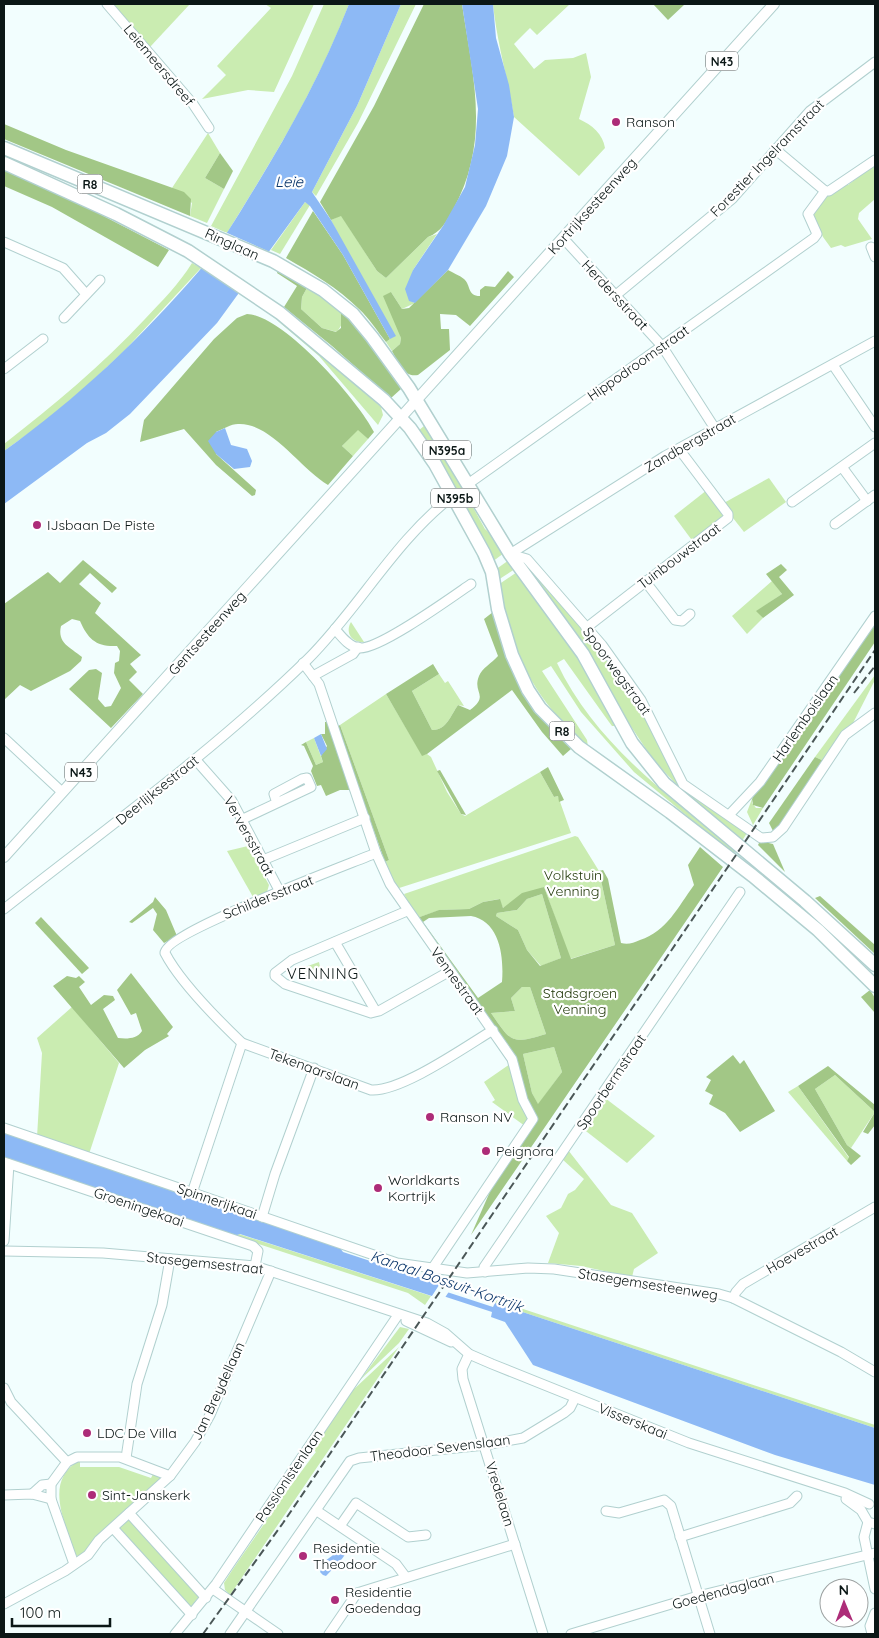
<svg xmlns="http://www.w3.org/2000/svg" width="879" height="1638" viewBox="0 0 879 1638" font-family="Quicksand,sans-serif">
<style>
.green{fill:#caecb1}
.forest{fill:#a2c786;fill-rule:evenodd}
.water{fill:#8db9f5}
.pier{fill:#f2fefe}
.lines{fill:none;stroke-linecap:round;stroke-linejoin:round}
.minor-casing{stroke:#b1d0cf;stroke-width:11}
.major-casing{stroke:#b1d0cf;stroke-width:12}
.highway-casing{stroke:#b1d0cf;stroke-width:15}
.minor{stroke:#fff;stroke-width:9}
.major{stroke:#fff;stroke-width:10}
.highway{stroke:#fff;stroke-width:12}
.rail{stroke:#4b5757;stroke-width:2;stroke-dasharray:8 4;stroke-linecap:butt}
.poi-dot{fill:#ad2c78;stroke:#fff;stroke-width:2}
.labels{text-anchor:middle;dominant-baseline:central;stroke-width:4.5;stroke-linejoin:round;paint-order:stroke}
.shield{fill:#fff;stroke:#545d5c;stroke-width:1}
.shield-label{font-size:12px;font-weight:bold;fill:#0b1716}
.street-label{font-size:14px;fill:#0b1716;stroke:#fff}
.poi-label{font-size:14px;fill:#0b1716;stroke:#fff;text-anchor:start}
.park-label{font-size:14px;fill:#22390a;stroke:#fff}
.water-label{font-size:15px;font-style:italic;fill:#0c376b;stroke:#fff}
.neighbourhood-label{font-size:15px;letter-spacing:1px;fill:#0b1716;stroke:#fff}
</style>
<rect width="100%" height="100%" fill="#f2fefe"/>
<!-- green -->
<g class="green">
<polygon points="110,4 190,4 150,47"/>
<polygon points="265,4 314,4 274,92 248,90 202,99 226,75 217,66 271,8"/>
<path d="M324,4H349C317,88 274,157 227,233L211,226L292,76Z"/>
<polygon points="401,4 416,4 358,123 316,196 312,192 357,106"/>
<path d="M493,4H570L537,35L530,28L514,44L534,69L545,60L573,58L586,53L591,77L579,119C592,125 603,134 605,148L579,176L514,117C508,79 497,43 493,4Z"/>
<polygon points="208,133 220,153 205,178 224,189 207,223 190,216 192,203 172,188"/>
<polygon points="875,164 875,199 859,213 858,219 872,239 845,247 841,245 831,248 823,237 812,213 826,195 846,183 848,185"/>
<polygon points="305,202 310,205 280,254 271,250"/>
<polygon points="341,215 377,271 386,278 428,237 437,234 413,270 409,300 415,303 402,309 391,292 401,338 400,344 392,351 386,342 390,339 331,220"/>
<path d="M192,263L201,268L125,350L90,383L47,420L4,451V444C54,405 102,365 145,319C162,301 179,284 192,263Z"/>
<polygon points="308,286 341,311 342,324 337,332 322,328 301,309 302,297"/>
<polygon points="272,316 321,354 381,407 383,415 378,425 319,356"/>
<polygon points="424,426 453,471 485,529 493,536 504,553 492,562 418,431"/>
<polygon points="358,429 368,439 353,456 342,446"/>
<polygon points="769,478 786,502 744,532 722,504"/>
<polygon points="707,490 726,516 694,543 674,516"/>
<polygon points="509,560 515,569 498,580 495,570"/>
<polygon points="528,564 604,653 642,707 675,777 747,833 742,841 683,791 654,761 622,713 588,651 533,573 525,566"/>
<path d="M517,572L565,635L616,726H612L609,722L564,659L557,663C594,742 669,797 736,850L733,854L634,772L581,712L551,666L542,671L587,740L588,747C530,694 517,661 498,585Z"/>
<polygon points="772,581 782,594 757,611 763,618 747,634 732,616"/>
<path d="M351,622L364,642C351,643 345,632 351,622Z"/>
<path d="M439,674L445,683L448,681L464,706L458,705C451,715 446,731 432,730L412,691Z"/>
<polygon points="875,675 875,680 851,727 824,761 815,757"/>
<polygon points="386,694 422,755 427,754 431,757 447,792 461,814 465,816 540,772 554,797 558,796 571,833 396,889 385,862 389,860 340,725"/>
<polygon points="314,738 323,762 316,765 306,742"/>
<polygon points="752,799 752,803 756,808 763,808 753,825 747,812"/>
<polygon points="575,836 578,837 599,871 615,945 570,959 544,887 503,908 499,899 483,902 469,909 440,910 417,918 404,894"/>
<polygon points="248,846 269,885 267,892 253,897 227,851"/>
<polygon points="542,894 561,958 541,966 527,950 518,930 496,916 497,913 517,910 527,899"/>
<polygon points="319,962 322,976 304,976 302,968"/>
<path d="M522,987H530L546,1034C511,1045 511,1042 491,1013L515,1011L511,998Z"/>
<polygon points="72,1007 119,1063 89,1154 37,1137 42,1053 37,1038"/>
<polygon points="554,1047 562,1072 538,1105 532,1093 523,1054"/>
<polygon points="510,1064 519,1100 527,1116 528,1120 525,1126 492,1102 495,1100 484,1082"/>
<polygon points="835,1075 875,1112 851,1148 847,1145 815,1089"/>
<polygon points="798,1086 849,1158 847,1161 788,1092"/>
<polygon points="605,1098 655,1136 627,1163 582,1128"/>
<polygon points="568,1150 611,1205 632,1213 658,1253 634,1269 632,1277 581,1266 548,1263 559,1233 546,1216 561,1208 568,1194 575,1190 584,1179 562,1159"/>
<polygon points="239,1234 431,1296 425,1305 408,1293 234,1236"/>
<polygon points="496,1300 875,1425 875,1428 495,1303"/>
<polygon points="400,1327 409,1329 399,1343 360,1380"/>
<path d="M399,1347L230,1595L225,1590L224,1583C240,1557 259,1533 275,1507L274,1504L284,1495L312,1457L316,1452L312,1449L352,1391Z"/>
<path d="M80,1460V1467H119L151,1478L154,1472L161,1479C156,1484 149,1488 143,1493C132,1504 89,1556 77,1556L72,1550L73,1548C64,1519 44,1480 80,1460Z"/>
<polygon points="129,1519 200,1595 190,1608 118,1527"/>
</g>
<!-- forest -->
<g class="forest">
<path d="M424,4H462C473,78 491,140 453,210C446,222 441,232 428,237L386,278L377,271L341,216L331,220L320,202L374,106Z"/>
<polygon points="653,4 685,4 668,20"/>
<polygon points="4,124 66,150 184,192 191,199 190,216 4,139"/>
<polygon points="220,153 233,171 224,189 205,178"/>
<polygon points="4,170 88,208 169,250 158,267 52,207 4,186"/>
<path d="M313,211L343,255L390,339L386,342C377,331 369,318 359,309C338,288 312,273 286,258Z"/>
<polygon points="278,270 308,286 302,297 301,309 322,328 336,332 341,328 341,311 368,341 401,389 391,398 332,346 284,307 297,286 277,273"/>
<path d="M448,270C453,273 459,275 464,279C471,285 467,296 480,296V290L485,286L495,287L508,271L514,277L470,326L456,315L440,314L441,329H449L450,350L418,375C404,378 398,362 392,351L400,344L401,338L383,296L391,292L402,309L409,308Z"/>
<path d="M247,314C283,315 358,400 374,432L368,439L358,430L342,446L353,456L328,485C301,469 270,422 238,424C231,424 223,429 216,432V454L256,490L255,495L252,496L216,465L184,429L140,442L144,420L214,339L237,318Z"/>
<path d="M83,560L117,588L112,593L90,573L79,584L101,603L95,613L141,655L130,664L137,672L129,680L143,694L111,728L69,689L89,670L96,669L102,673L98,699L105,707L111,706L121,688L114,673L115,663L119,661L120,651L117,646C96,647 88,639 80,621L72,619L61,626C57,643 70,647 82,657L81,661L70,671L31,691L20,685L4,700V604L48,572L60,583Z"/>
<polygon points="781,564 787,570 779,577 794,595 763,618 756,611 782,594 766,574"/>
<path d="M493,612C511,672 525,705 571,749L563,756L542,732L512,690L427,754L422,756L386,694L433,664L439,674L412,691L432,730C446,731 451,715 458,705L470,710C490,695 472,693 479,676C482,668 492,663 498,656L484,619Z"/>
<polygon points="875,618 875,642 763,808 753,805 752,799 756,792"/>
<polygon points="325,722 328,722 350,790 340,790 326,796 321,785 317,786 311,771 313,766 304,746 301,745 306,742 316,765 323,762 321,756 327,746 321,734 325,734"/>
<polygon points="340,725 389,860 385,862 337,727"/>
<polygon points="815,757 824,761 777,829 773,831 769,823"/>
<polygon points="548,767 564,800 559,802 558,796 554,797 540,772"/>
<polygon points="440,770 466,815 461,814 437,771"/>
<polygon points="760,841 773,844 785,872 758,845"/>
<path d="M700,847L723,867L471,1235L492,1187L536,1123C537,1112 528,1105 524,1095C518,1079 517,1061 509,1046L417,918L439,910L469,909L483,902L500,899L503,908L522,893L544,887L571,959L615,945L599,871L603,870L608,879L621,943C628,945 633,943 640,940C667,931 678,907 694,885L688,865ZM542,894L561,958L540,966L527,950L518,930L496,916L497,913L517,910L527,899ZM471,916C500,921 504,957 502,982L478,998L423,922L429,918ZM522,987H530L546,1034C511,1045 511,1042 491,1013L515,1011L511,998ZM554,1047L562,1072L538,1104L532,1093L523,1054Z"/>
<polygon points="820,896 875,945 875,954 815,898"/>
<polygon points="155,897 166,910 177,936 164,943 153,930 157,914 153,908 132,923 129,922 153,902"/>
<polygon points="41,917 89,968 82,974 35,923"/>
<path d="M131,973L173,1027L167,1034L169,1036L145,1050L124,1068L53,986L67,976L76,978L79,976L85,982L79,987L91,1005L104,995L113,996L115,1000L103,1009L118,1038C127,1039 137,1039 142,1031L136,1013L131,1015L117,990Z"/>
<polygon points="870,990 875,998 875,1013 861,997"/>
<polygon points="733,1055 740,1064 744,1060 775,1111 740,1132 725,1113 709,1104 713,1095 705,1091 711,1080 706,1077"/>
<polygon points="828,1066 875,1105 875,1125 868,1134 863,1132 875,1112 835,1075 815,1089 847,1145 861,1156 851,1165 847,1161 849,1157 798,1086"/>
</g>
<!-- water -->
<g class="water">
<path d="M349,4H401L357,106L312,192L331,220L396,336L390,339L343,255L310,206L305,202L217,323L130,414L106,433L87,443L4,504V451C77,399 141,338 199,271C221,245 238,215 256,186C292,127 324,68 349,4Z"/>
<polygon points="462,4 493,4 496,38 509,85 514,117 507,156 486,206 448,270 415,303 409,301 405,289 413,270 443,226 465,187 475,145 478,109"/>
<polygon points="225,428 231,445 247,449 252,461 250,467 234,469 216,454 208,441 216,432"/>
<polygon points="321,734 327,749 321,756 314,738"/>
<polygon points="4,1133 340,1248 343,1252 446,1286 447,1292 493,1307 495,1303 875,1428 875,1485 775,1455 533,1365 505,1322 491,1317 492,1312 440,1295 438,1298 240,1234 234,1236 4,1157"/>
<path d="M346,1541L349,1543C348,1556 335,1566 326,1576L323,1575L320,1572L325,1561L340,1550Z"/>
</g>
<!-- pier -->
<g class="pier">
<polygon points="225,232 272,253 241,294 199,266"/>
<polygon points="441,1282 448,1285 447,1289 450,1290 444,1299 438,1301 430,1299"/>
</g>
<g class="lines">
<defs>
<g id="minor">
<polyline points="107,4 193,104 209,128"/>
<polyline points="775,149 825,191"/>
<polyline points="563,238 662,346 714,427"/>
<polyline points="4,242 63,268 86,294"/>
<polyline points="871,247 875,257"/>
<polyline points="616,295 732,199 810,111 875,62"/>
<polyline points="64,318 100,280"/>
<polyline points="833,365 875,427"/>
<polyline points="4,369 43,339"/>
<polyline points="842,467 867,501"/>
<polyline points="468,484 814,238 817,234 808,214 825,191 829,191 875,160"/>
<polyline points="792,502 875,443"/>
<polyline points="835,524 875,495"/>
<polyline points="510,554 527,559 602,645 641,700 683,784 761,838 773,837 783,828 845,735 875,713"/>
<polyline points="510,554 665,456 875,341"/>
<polyline points="645,581 675,620 682,621 690,614"/>
<polyline points="586,628 728,518 728,514 679,449"/>
<path d="M335,629C341,636 349,647 359,648C379,650 452,597 471,584"/>
<polyline points="303,663 319,684 376,853 390,884 512,1059 523,1100 533,1119 432,1269"/>
<polyline points="313,676 353,654 358,647"/>
<polyline points="4,738 62,792"/>
<polyline points="195,759 232,801 280,892"/>
<polyline points="729,815 760,782 875,616"/>
<polyline points="243,819 311,787 307,778 302,779 274,794 277,803"/>
<path d="M376,853C350,864 164,933 165,953C180,982 218,1020 242,1043L371,1090C401,1092 465,1047 493,1030"/>
<polyline points="263,860 365,818"/>
<path d="M4,909C107,828 214,751 308,659C360,607 395,540 454,495"/>
<polyline points="407,911 292,960 275,973 275,976 285,984 371,1013 379,1011 450,971"/>
<polyline points="335,942 375,1010"/>
<polyline points="4,1128 397,1263 467,1273 528,1268 554,1269 719,1294 733,1298 841,1352 875,1372"/>
<polyline points="4,1162 253,1246 258,1251 255,1266"/>
<polyline points="192,1193 242,1043"/>
<polyline points="262,1217 275,1174 314,1068"/>
<polyline points="4,1241 9,1164"/>
<polyline points="4,1251 103,1253 255,1266 427,1323 445,1333 469,1354 492,1364 689,1443 845,1493 869,1504"/>
<polyline points="485,1272 484,1267 740,892"/>
<polyline points="733,1298 736,1292 743,1284 875,1207"/>
<polyline points="406,1321 451,1342"/>
<polyline points="469,1354 462,1369 463,1379 543,1634"/>
<polyline points="4,1388 11,1402 67,1462"/>
<polyline points="126,1458 137,1384 162,1305 170,1259"/>
<polyline points="32,1494 42,1485 51,1484"/>
<polyline points="4,1495 32,1494 51,1499"/>
<polyline points="846,1499 861,1510 868,1522 875,1524"/>
<polyline points="317,1511 396,1564 405,1576"/>
<polyline points="606,1511 619,1513 664,1500 671,1506 710,1634"/>
<polyline points="129,1513 206,1598"/>
<polyline points="868,1522 864,1537 875,1589"/>
<polyline points="340,1526 356,1503 408,1537 426,1535"/>
<polyline points="113,1528 192,1615"/>
<polyline points="680,1537 790,1503 797,1496"/>
<polyline points="74,1564 51,1499 51,1484 67,1462 77,1457 120,1457 170,1476"/>
<polyline points="213,1589 278,1634"/>
<polyline points="4,1604 65,1571 88,1555 99,1540 170,1476 195,1442 210,1415 271,1271"/>
<polyline points="175,1634 216,1584 398,1315"/>
<polyline points="230,1634 350,1461 359,1458 485,1445 523,1438 564,1413 570,1408 575,1398"/>
<polyline points="329,1634 357,1593 515,1544"/>
<polyline points="571,1634 698,1596 875,1553"/>
<polyline points="872,1634 870,1626 875,1613"/>
</g>
<polyline id="major" points="4,857 774,4"/>
<g id="highway">
<polyline points="4,148 273,261 323,290 353,314 372,337 409,388 510,554 583,654 632,743 664,783 805,901 875,965"/>
<polyline points="4,163 116,214 188,251 280,313 384,400 410,428 435,464 484,553 492,572 498,609 512,655 528,690 540,708 579,747 670,812 753,876 818,930 875,986"/>
</g>
</defs>
<!-- minor casing -->
<use href="#minor" class="minor-casing"/>
<!-- major casing -->
<use href="#major" class="major-casing"/>
<!-- highway casing -->
<use href="#highway" class="highway-casing"/>
<!-- minor -->
<use href="#minor" class="minor"/>
<!-- major -->
<use href="#major" class="major"/>
<!-- highway -->
<use href="#highway" class="highway"/>
<!-- rail -->
<g class="rail">
<polyline points="854,693 875,666"/>
<polyline points="203,1634 283,1523 875,650"/>
</g>
</g>
<!-- markers -->
<g class="poi-dot">
<circle cx="616" cy="122" r="5"/>
<circle cx="37" cy="525" r="5"/>
<circle cx="430" cy="1117" r="5"/>
<circle cx="486" cy="1151" r="5"/>
<circle cx="378" cy="1188" r="5"/>
<circle cx="87" cy="1433" r="5"/>
<circle cx="92" cy="1495" r="5"/>
<circle cx="303" cy="1556" r="5"/>
<circle cx="335" cy="1600" r="5"/>
</g>
<g class="labels">
<!-- shield labels -->
<g class="shield">
<rect x="706" y="51.5" width="32" height="19" rx="4"/>
<rect x="77.5" y="174.5" width="25" height="19" rx="4"/>
<rect x="423" y="440.5" width="48" height="19" rx="4"/>
<rect x="431" y="488.5" width="48" height="19" rx="4"/>
<rect x="549.5" y="721.5" width="25" height="19" rx="4"/>
<rect x="65" y="762.5" width="32" height="19" rx="4"/>
</g>
<g class="shield-label">
<text x="722" y="61">N43</text>
<text x="90" y="184">R8</text>
<text x="447" y="450">N395a</text>
<text x="455" y="498">N395b</text>
<text x="562" y="731">R8</text>
<text x="81" y="772">N43</text>
</g>
<!-- street labels -->
<g class="street-label">
<text transform="translate(159 65) rotate(50)">Leiemeersdreef</text>
<text transform="translate(767 158) rotate(-46)">Forestier Ingelramstraat</text>
<text transform="translate(592 206) rotate(-48)">Kortrijksesteenweg</text>
<text transform="translate(232 244) rotate(24)">Ringlaan</text>
<text transform="translate(615 295) rotate(47)">Herdersstraat</text>
<text transform="translate(638 363) rotate(-35)">Hippodroomstraat</text>
<text transform="translate(690 443) rotate(-30)">Zandbergstraat</text>
<text transform="translate(679 556) rotate(-37)">Tuinbouwstraat</text>
<text transform="translate(207 633) rotate(-48)">Gentsesteenweg</text>
<text transform="translate(617 671) rotate(54)">Spoorwegstraat</text>
<text transform="translate(805 718) rotate(-55)">Harlemboislaan</text>
<text transform="translate(157 790) rotate(-39)">Deerlijksestraat</text>
<text transform="translate(249 836) rotate(61)">Verversstraat</text>
<text transform="translate(268 897) rotate(-22)">Schildersstraat</text>
<text transform="translate(457 981) rotate(54)">Vennestraat</text>
<text transform="translate(314 1069) rotate(20)">Tekenaarslaan</text>
<text transform="translate(611 1082) rotate(-56)">Spoorbermstraat</text>
<text transform="translate(217 1201) rotate(19)">Spinnerijkaai</text>
<text transform="translate(139 1207) rotate(19)">Groeningekaai</text>
<text transform="translate(802 1250) rotate(-30)">Hoevestraat</text>
<text transform="translate(205 1263) rotate(6)">Stasegemsestraat</text>
<text transform="translate(648 1284) rotate(9)">Stasegemsesteenweg</text>
<text transform="translate(218 1391) rotate(-65)">Jan Breydellaan</text>
<text transform="translate(633 1421) rotate(22)">Visserskaai</text>
<text transform="translate(440 1448) rotate(-7)">Theodoor Sevenslaan</text>
<text transform="translate(289 1476) rotate(-56)">Passionistenlaan</text>
<text transform="translate(500 1494) rotate(73)">Vredelaan</text>
<text transform="translate(723 1591) rotate(-15)">Goedendaglaan</text>
</g>
<!-- poi labels -->
<g class="poi-label">
<text x="626" y="122">Ranson</text>
<text x="47" y="525">IJsbaan De Piste</text>
<text x="440" y="1117">Ranson NV</text>
<text x="496" y="1151">Peignora</text>
<text x="388" y="1180">Worldkarts<tspan x="388" dy="16">Kortrijk</tspan></text>
<text x="97" y="1433">LDC De Villa</text>
<text x="102" y="1495">Sint-Janskerk</text>
<text x="313" y="1548">Residentie<tspan x="313" dy="16">Theodoor</tspan></text>
<text x="345" y="1592">Residentie<tspan x="345" dy="16">Goedendag</tspan></text>
</g>
<!-- park labels -->
<g class="park-label">
<text x="573" y="875">Volkstuin<tspan x="573" dy="16">Venning</tspan></text>
<text x="580" y="993">Stadsgroen<tspan x="580" dy="16">Venning</tspan></text>
</g>
<!-- water labels -->
<g class="water-label">
<text x="289" y="181">Leie</text>
<text transform="translate(447 1281) rotate(19)">Kanaal Bossuit-Kortrijk</text>
</g>
<!-- neighbourhood labels -->
<g class="neighbourhood-label">
<text x="323" y="973">VENNING</text>
</g>
</g>
<!-- border -->
<rect width="879" height="1638" fill="none" stroke="#0b1716" stroke-width="10"/>
<!-- north arrow -->
<g transform="translate(844 1603) rotate(359)"><circle r="24" fill="#ffffff" stroke="#9da2a2"/>
<path d="M0-4L9 19L0 12L-9 19Z" fill="#ad2c78"/>
<text y="-8" font-size="14" font-weight="bold" text-anchor="middle" fill="#0b1716">N</text>
</g>
<!-- scale -->
<path d="M12 1618v8h98v-8" fill="none" stroke="#0b1716" stroke-width="2.5"/>
<text x="20" y="1618" font-size="15" fill="#0b1716" stroke="#ffffff" stroke-width="4" paint-order="stroke">100 m</text>
</svg>
